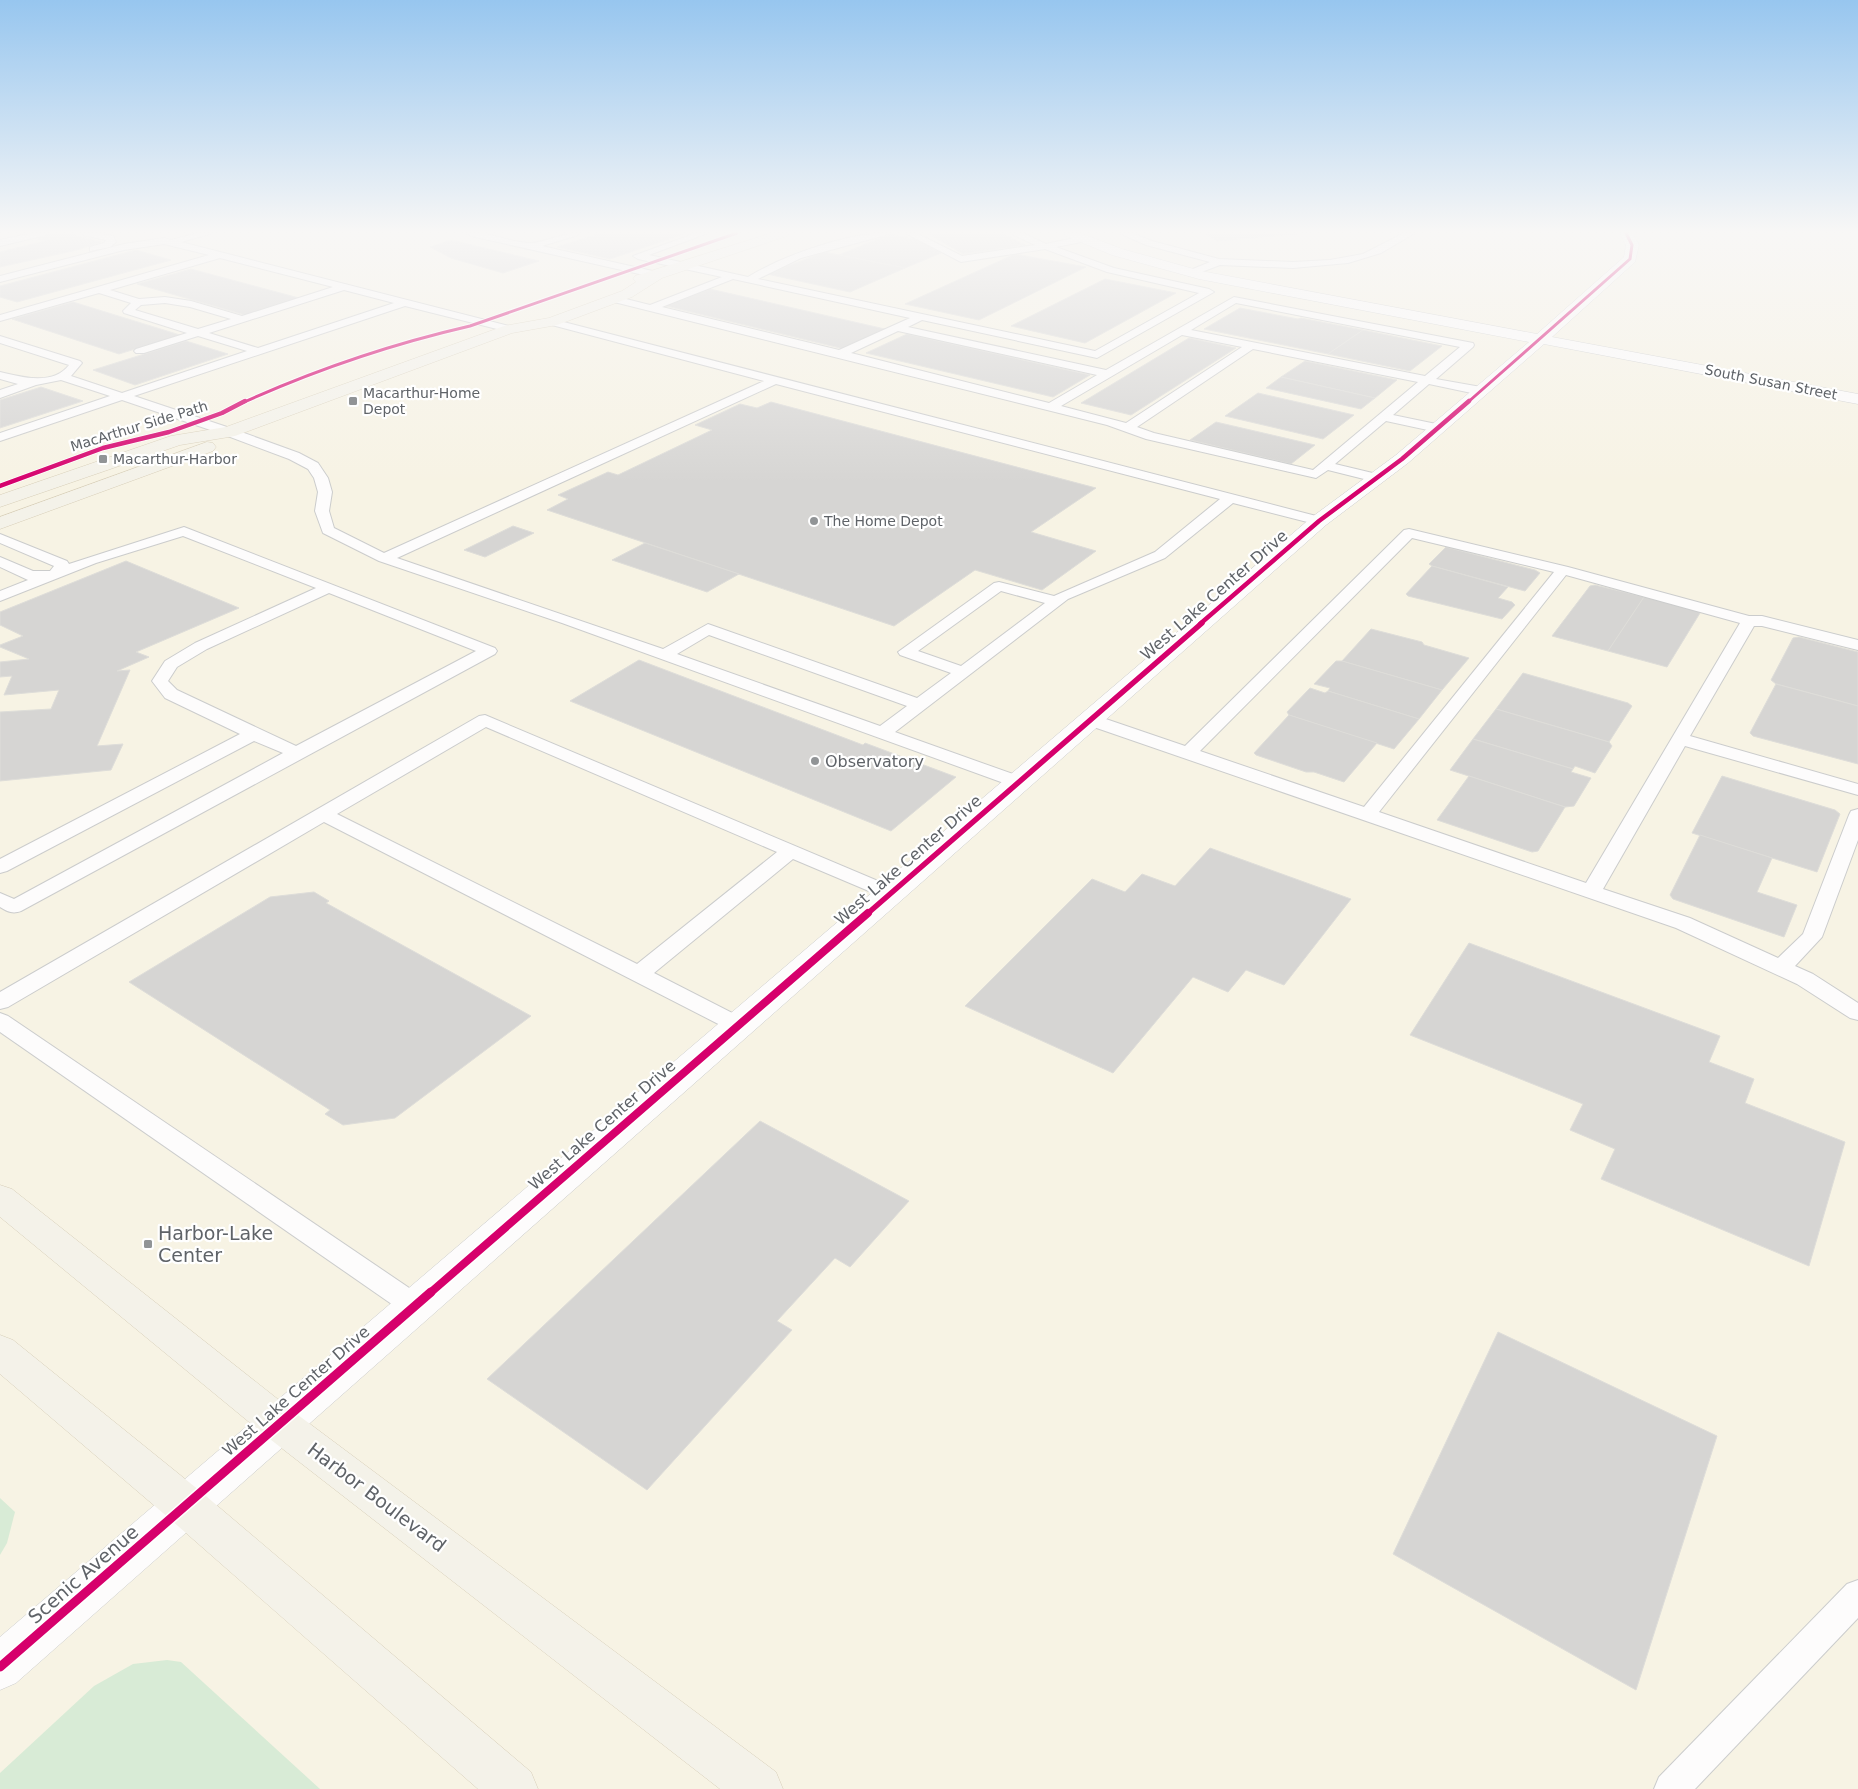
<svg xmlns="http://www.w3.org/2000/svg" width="1858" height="1789" viewBox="0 0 1858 1789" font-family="'DejaVu Sans',sans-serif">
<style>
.commercial{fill:#f7f3e4}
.green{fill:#d8ebd6}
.building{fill:#d6d5d3;stroke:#deddd9}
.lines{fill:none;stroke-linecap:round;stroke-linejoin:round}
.service-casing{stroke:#cbcccc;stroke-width:2}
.tertiary-casing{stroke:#cbcccc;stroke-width:1}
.primary-casing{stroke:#d7ceb8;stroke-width:1}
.service{fill:#fdfcfc;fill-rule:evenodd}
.tertiary{fill:#fdfcfc;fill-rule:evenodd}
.primary{fill:#f4f2e9;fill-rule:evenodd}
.cycleway-far4-casing{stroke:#fff;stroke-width:5}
.cycleway-far3-casing{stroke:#fff;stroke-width:6}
.cycleway-far2-casing{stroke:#fff;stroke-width:8}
.cycleway-far1-casing{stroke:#fff;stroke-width:11}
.cycleway-casing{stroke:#fff;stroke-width:12}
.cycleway-far4{stroke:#d6006c;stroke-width:3}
.cycleway-far3{stroke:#d6006c;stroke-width:4.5}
.cycleway-far2{stroke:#d6006c;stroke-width:5.5}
.cycleway-far1{stroke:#d6006c;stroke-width:8}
.cycleway{stroke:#d6006c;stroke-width:9}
.poi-dot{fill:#919496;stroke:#fff;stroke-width:2}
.labels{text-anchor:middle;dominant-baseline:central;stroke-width:4.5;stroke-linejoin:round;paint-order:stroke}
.far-street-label{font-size:14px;fill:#5f6368;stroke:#fff}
.far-poi-label{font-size:14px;fill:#5f6368;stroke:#fff;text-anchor:start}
.street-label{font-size:16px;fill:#5f6368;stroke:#fff}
.poi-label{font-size:16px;fill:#5f6368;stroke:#fff;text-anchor:start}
.near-poi-label{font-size:19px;fill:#5f6368;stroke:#fff;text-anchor:start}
.near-street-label{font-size:19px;fill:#5f6368;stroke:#fff}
</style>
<rect width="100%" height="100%" fill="#efeeea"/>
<!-- commercial -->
<rect class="commercial" x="0" y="233" width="1858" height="1556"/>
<!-- green -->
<g class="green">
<polygon points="0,1498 15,1512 7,1543 0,1555"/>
<polygon points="167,1660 181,1662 320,1789 0,1789 0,1773 94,1686 133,1664"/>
</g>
<!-- building -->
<g class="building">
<polygon points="55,233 66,233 101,242 77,250 0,267 0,252 45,241 34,238"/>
<polygon points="601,233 687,233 610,259 557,247"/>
<polygon points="927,233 1002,233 1025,245 963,254"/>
<polygon points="1204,233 1307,233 1217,241"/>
<polygon points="890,234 919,240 941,253 905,268 839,255"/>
<polygon points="451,240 539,261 503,273 451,258 430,247"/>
<polygon points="136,250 171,260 17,302 0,297 0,286"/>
<polygon points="824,252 905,268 850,292 767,274"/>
<polygon points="1015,254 1086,267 979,320 905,304"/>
<polygon points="191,269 299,298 245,315 137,284"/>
<polygon points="1105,279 1176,293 1085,343 1011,326"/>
<polygon points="710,289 885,329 844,349 666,306"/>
<polygon points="73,302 180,335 119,354 12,319"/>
<polygon points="1240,308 1298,319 1301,318 1363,330 1328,354 1204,329"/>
<polygon points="1363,330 1442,346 1410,371 1328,354"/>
<polygon points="907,334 1090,375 1053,397 866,353"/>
<polygon points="1189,338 1236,348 1131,415 1081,403"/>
<polygon points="186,341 228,354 135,385 93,370"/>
<polygon points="1305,361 1397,380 1375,398 1281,377"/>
<polygon points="1281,377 1375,398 1361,409 1266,388"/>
<polygon points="41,387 83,401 0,428 0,400"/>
<polygon points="1258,393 1354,415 1323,439 1225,416"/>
<polygon points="771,402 1096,488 1031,532 1096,551 1042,590 975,570 894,626 547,510 568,499 558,495 608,472 618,475 712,430 695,425 740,404 757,408"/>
<polygon points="1216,422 1315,445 1291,464 1190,440"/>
<polygon points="513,526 534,533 485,557 464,550"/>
<polygon points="645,543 739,574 707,592 612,560"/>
<polygon points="1446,547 1535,570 1540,573 1525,591 1432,566 1429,564"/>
<polygon points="126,561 239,608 136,652 149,657 117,671 130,670 97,746 123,744 111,770 0,781 0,712 51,709 59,690 4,695 12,676 0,677 0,662 29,659 0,647 0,645 23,636 0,625 0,612"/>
<polygon points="1432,566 1508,587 1498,598 1512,602 1515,605 1502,619 1408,596 1406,594"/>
<polygon points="1595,585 1644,597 1608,651 1552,636 1590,586"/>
<polygon points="1644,597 1697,611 1700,613 1667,667 1608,651"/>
<polygon points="1371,629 1422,642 1424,645 1469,658 1442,690 1342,661"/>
<polygon points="1799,637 1858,652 1858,706 1776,684 1771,680 1793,638"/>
<polygon points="639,660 863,745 865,743 956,777 891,831 570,701"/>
<polygon points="1336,661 1342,661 1442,690 1419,719 1328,691 1330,688 1314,684"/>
<polygon points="1523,673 1628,703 1632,706 1609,742 1496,709"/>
<polygon points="1776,684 1858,706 1858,764 1753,736 1750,733"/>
<polygon points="1310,688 1325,693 1328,691 1419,719 1394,749 1289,715 1287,712"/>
<polygon points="1496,709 1609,742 1612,746 1595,773 1575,766 1573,769 1473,739"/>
<polygon points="1289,715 1377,743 1344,782 1314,772 1306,772 1256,755 1254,753"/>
<polygon points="1473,739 1573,769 1571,772 1591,778 1574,806 1565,807 1450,770"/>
<polygon points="1469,776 1565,807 1538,851 1532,852 1437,820"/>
<polygon points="1722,776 1835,810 1840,814 1817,872 1692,833"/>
<polygon points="1700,835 1772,858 1757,892 1797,905 1784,937 1673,899 1670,895"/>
<polygon points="1210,848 1351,899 1284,985 1246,970 1228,992 1193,977 1113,1073 965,1006 1092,879 1125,892 1142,874 1175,886"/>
<polygon points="314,892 329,901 326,903 531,1016 395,1118 343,1125 325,1114 330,1110 129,982 270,897"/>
<polygon points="1469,943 1720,1036 1709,1062 1754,1079 1745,1103 1845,1142 1809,1266 1601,1179 1615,1149 1570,1130 1583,1104 1410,1035"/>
<polygon points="760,1121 909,1201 850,1267 835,1258 777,1321 792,1330 647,1490 487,1379"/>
<polygon points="1498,1332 1717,1436 1636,1690 1393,1554"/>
</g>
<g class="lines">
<defs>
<g id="service">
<polygon points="33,233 48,233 46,235 0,246 0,240"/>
<polygon points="82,233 97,233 113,236 116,242 110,247 90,251 90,247 104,243 106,240 83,235"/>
<path d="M198,233H213L181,242L513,327L514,329L509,332L405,306L134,396L233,429L299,453L318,463L328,478L332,492L329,511L334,528L384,553L764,381L548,324L547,322L552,319L1324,518L1326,521L1319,525L1233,503L1165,558L1068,599L895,732L1024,778L1027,782L1024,786L1018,787L1012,786L562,623L379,561L323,533L315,511L318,492L314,478L308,469L289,459L225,435L122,400L0,441V433L110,396L61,380L36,385L0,398V390L18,384L0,379V372C21,377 53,386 69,365L0,343V336L80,361L82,363L71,376L122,393L247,351L198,336L144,353H136L134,351L136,349L187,333L124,313L123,311L131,303L99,293L0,321V315L209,255L164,244L124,250L0,282V276L124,244L164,238L171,240ZM220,258L333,287L242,316L191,301L165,297L139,299L110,290ZM344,290L394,303L258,348L209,333ZM165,303L190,307L231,319L198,329L135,310L141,305ZM776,384L1220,499L1155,552L1054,596L999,582L994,583L898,652L900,655L951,673L917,698L708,624L663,649L397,558ZM1001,591L1045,603L961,666L918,651ZM709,635L907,706L880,726L677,654Z"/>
<path d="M466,233C488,231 508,242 529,243C541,244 562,233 579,233L578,235L542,246L657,272L662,275L657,278L471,236Z"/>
<path d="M696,233H708L649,255L748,277C782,256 847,233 887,233L886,235L801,258L758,279L1095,351L1199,293L1107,272L1045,249L961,262L905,233H916L962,256L1035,245L1014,235L1013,233H1023L1046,244L1083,236L1086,237V241L1056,247L1114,268L1209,289L1214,292L1097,358L922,320L908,327L1106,370L1234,297L1473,343L1474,345L1473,347L1436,379L1481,387L1487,391L1481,395L1429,384L1393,415L1441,425L1443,428L1441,431L1437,432L1386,421L1335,464L1381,475L1383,478L1381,481L1376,482L1328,470L1316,478L1146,439L1107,425L610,301V297L614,296L650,305L722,277L638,259L633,256ZM733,279L910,318L839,350L662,307ZM1236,303L1460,347L1425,376L1191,330ZM898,331L1097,375L1049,403L851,353ZM1182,335L1242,347L1126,423L1061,406ZM1253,349L1418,382L1313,470L1154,433L1137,427Z"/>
<polygon points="1119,233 1131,233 1152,241 1219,259 1293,262 1330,260 1363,254 1404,233 1415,233 1381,253 1348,263 1293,268 1220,265 1191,276 1188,275 1188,271 1210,262 1146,245"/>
<path d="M184,527L495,648L497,651L495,654L21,911C13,914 8,912 0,907V893L14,899L283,753L254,741L7,871L0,873V859L240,734L165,698L152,681L165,661L195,643L316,588L183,536L96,563L0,601V591L28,580L0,567V557L33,571H50L54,566L0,543V534L67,561L69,564ZM329,593L476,651L296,746L177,690L168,681L177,667L207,649Z"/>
<path d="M1409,529L1568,567L1749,616H1762L1858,640V650L1762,626H1754L1690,736L1858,784V795L1685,746L1603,889L1690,918L1778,958L1803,934L1849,815L1851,811L1858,809V840L1822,937L1795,966L1813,974L1858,1003V1020L1850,1018L1797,984L1676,928L1085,724L1082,720L1085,716L1091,715L1097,716L1185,746L1404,530ZM1412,538L1554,572L1364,807L1200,751ZM1566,575L1740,623L1586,883L1379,812Z"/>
<path d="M485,715L897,889L900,893L897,897L890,899L883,897L793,859L654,973L746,1020L749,1025L746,1030L738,1033L730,1030L324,822L8,1007L0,1009V992L479,716ZM486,727L777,852L637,964L337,814Z"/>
<polygon points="0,1013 8,1016 424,1298 428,1306 424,1314 415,1317 406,1314 0,1032"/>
<polygon points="1858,1580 1858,1618 1695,1789 1654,1789 1659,1777 1847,1584"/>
</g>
<polygon id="tertiary" points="1064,233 1080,233 1122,249 1201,271 1537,334 1624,257 1626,245 1620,233 1632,233 1639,245 1635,262 1552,337 1858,394 1858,404 1544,344 1408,463 1326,525 16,1683 0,1690 0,1637 1312,517 1396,455 1529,342 1199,279 1112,255 1066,236"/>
<g id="primary">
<polygon points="772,233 789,233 787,236 662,278 632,297 557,325 512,333 235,436 180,445 0,507 0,495 171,436 226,427 504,326 549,318 622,291 636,282 633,279 635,276"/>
<polygon points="207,442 213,443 216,447 213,451 0,529 0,517"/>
<polygon points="0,1185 12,1189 294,1412 776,1772 783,1789 720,1789 266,1436 0,1217"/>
<polygon points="0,1335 13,1340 200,1491 531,1772 538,1789 478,1789 170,1519 0,1374"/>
</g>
</defs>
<!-- service casing -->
<use href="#service" class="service-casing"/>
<!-- tertiary casing -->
<use href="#tertiary" class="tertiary-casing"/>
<!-- primary casing -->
<use href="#primary" class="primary-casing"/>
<!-- service -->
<use href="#service" class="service"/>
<!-- tertiary -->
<use href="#tertiary" class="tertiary"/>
<!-- primary -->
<use href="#primary" class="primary"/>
<defs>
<g id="cycleway-far4">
<path d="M242,403C315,370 392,344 470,326L737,233"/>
<polyline points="1467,403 1630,259 1632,245 1626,233"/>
</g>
<g id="cycleway-far3">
<polyline points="0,486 103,448 169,432 222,413 245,401"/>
<polyline points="1200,624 1319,521 1402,459 1469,401"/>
</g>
<polyline id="cycleway-far2" points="867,914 1202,623"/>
<polyline id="cycleway-far1" points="430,1293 868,913"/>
<polyline id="cycleway" points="0,1667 431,1292"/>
</defs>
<!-- cycleway-far4 casing -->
<use href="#cycleway-far4" class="cycleway-far4-casing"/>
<!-- cycleway-far3 casing -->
<use href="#cycleway-far3" class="cycleway-far3-casing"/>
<!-- cycleway-far2 casing -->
<use href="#cycleway-far2" class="cycleway-far2-casing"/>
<!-- cycleway-far1 casing -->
<use href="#cycleway-far1" class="cycleway-far1-casing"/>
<!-- cycleway casing -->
<use href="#cycleway" class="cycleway-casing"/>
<!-- cycleway-far4 -->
<use href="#cycleway-far4" class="cycleway-far4"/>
<!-- cycleway-far3 -->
<use href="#cycleway-far3" class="cycleway-far3"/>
<!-- cycleway-far2 -->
<use href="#cycleway-far2" class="cycleway-far2"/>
<!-- cycleway-far1 -->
<use href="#cycleway-far1" class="cycleway-far1"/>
<!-- cycleway -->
<use href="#cycleway" class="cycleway"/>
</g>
<!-- sky -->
<linearGradient id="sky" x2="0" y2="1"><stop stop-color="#97c6ef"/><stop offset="0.48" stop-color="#f8f7f6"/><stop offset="1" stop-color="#f8f7f6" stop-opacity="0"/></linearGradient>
<rect width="1858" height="483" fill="url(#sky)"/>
<!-- markers -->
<g class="poi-dot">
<rect x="348" y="396" width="10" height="10" rx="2.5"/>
<rect x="98" y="454" width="10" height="10" rx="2.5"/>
<circle cx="814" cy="521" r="5"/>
<circle cx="815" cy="761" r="5"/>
<rect x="143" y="1239" width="10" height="10" rx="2.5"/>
</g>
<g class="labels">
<!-- far-street labels -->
<g class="far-street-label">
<text transform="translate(1771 382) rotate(11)">South Susan Street</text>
<text transform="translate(139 426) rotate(-17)">MacArthur Side Path</text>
</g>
<!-- far-poi labels -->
<g class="far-poi-label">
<text x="363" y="393">Macarthur-Home<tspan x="363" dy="16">Depot</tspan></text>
<text x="113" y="459">Macarthur-Harbor</text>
<text x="824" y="521">The Home Depot</text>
</g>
<!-- street labels -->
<g class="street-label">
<text transform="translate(1214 595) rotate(-41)">West Lake Center Drive</text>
<text transform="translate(908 860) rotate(-41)">West Lake Center Drive</text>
<text transform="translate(602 1125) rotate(-41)">West Lake Center Drive</text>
<text transform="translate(296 1391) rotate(-41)">West Lake Center Drive</text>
</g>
<!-- poi labels -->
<g class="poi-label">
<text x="825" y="761">Observatory</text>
</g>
<!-- near-poi labels -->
<g class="near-poi-label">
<text x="158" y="1233">Harbor-Lake<tspan x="158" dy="22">Center</tspan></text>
</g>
<!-- near-street labels -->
<g class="near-street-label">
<text transform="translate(377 1497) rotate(37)">Harbor Boulevard</text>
<text transform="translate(83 1574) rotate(-41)">Scenic Avenue</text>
</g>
</g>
</svg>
